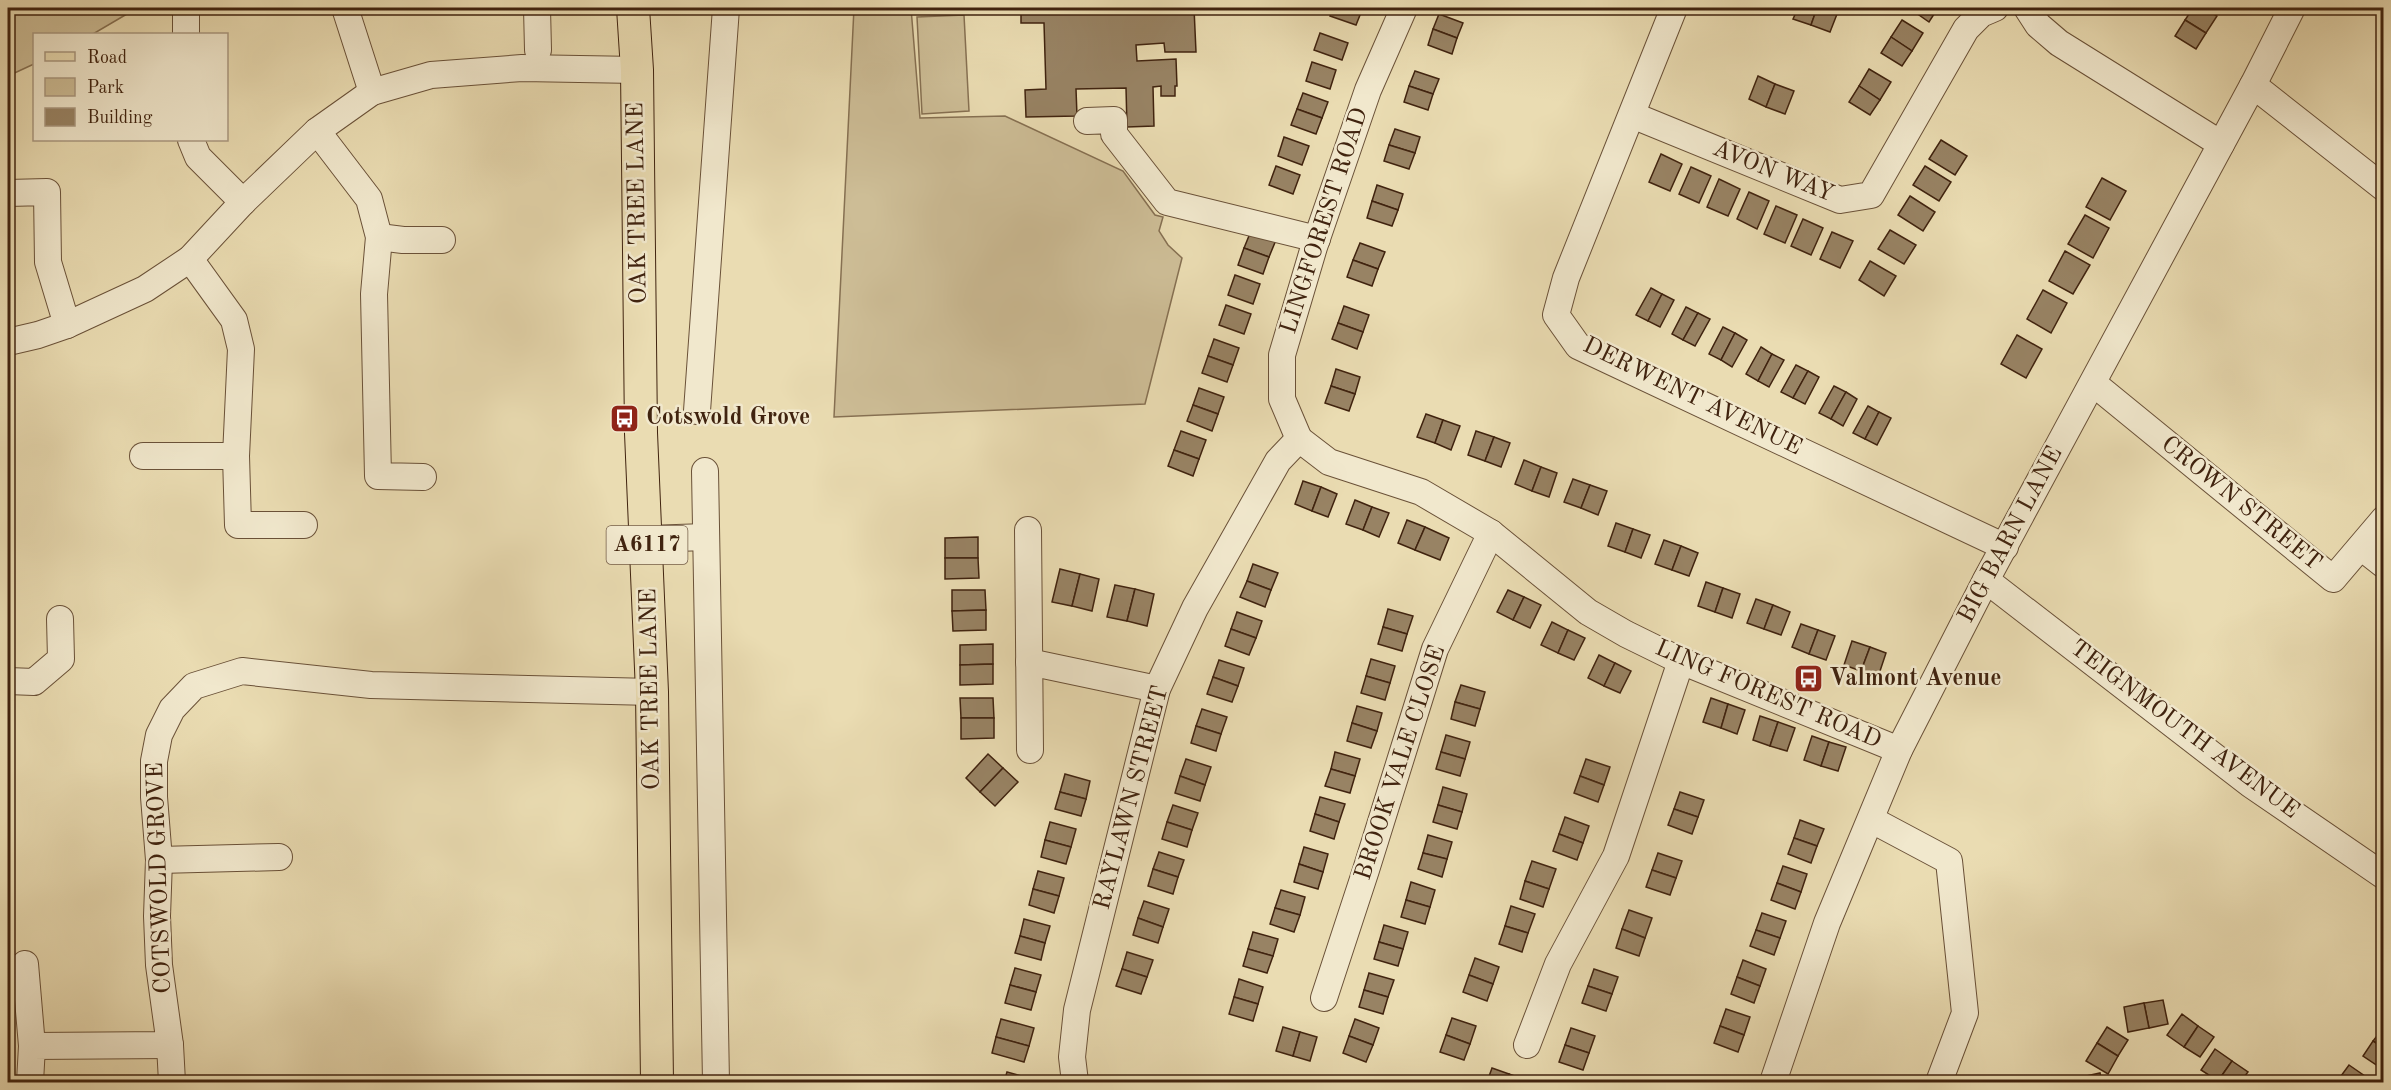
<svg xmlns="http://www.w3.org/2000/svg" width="2391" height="1090" viewBox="0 0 2391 1090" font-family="'Old Standard TT',serif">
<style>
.green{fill:#cdbd96;stroke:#867052;stroke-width:1.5}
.building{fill:#988364;stroke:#40230f;stroke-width:1.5}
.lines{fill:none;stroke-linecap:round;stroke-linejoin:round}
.minor-casing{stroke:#6a5138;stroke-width:28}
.major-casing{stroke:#40230f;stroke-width:34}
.minor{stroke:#f1e8cd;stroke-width:26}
.major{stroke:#eadcb2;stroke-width:32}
.labels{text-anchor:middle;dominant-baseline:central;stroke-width:5;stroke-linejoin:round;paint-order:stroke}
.shield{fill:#f1e8cd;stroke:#755e48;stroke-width:1.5}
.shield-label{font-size:22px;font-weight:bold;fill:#40230f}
.street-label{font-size:24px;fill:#40230f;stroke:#f1e8cd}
.poi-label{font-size:24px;font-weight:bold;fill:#40230f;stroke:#f1e8cd;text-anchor:start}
</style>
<rect width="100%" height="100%" fill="#eadcb2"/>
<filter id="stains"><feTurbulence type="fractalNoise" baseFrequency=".00333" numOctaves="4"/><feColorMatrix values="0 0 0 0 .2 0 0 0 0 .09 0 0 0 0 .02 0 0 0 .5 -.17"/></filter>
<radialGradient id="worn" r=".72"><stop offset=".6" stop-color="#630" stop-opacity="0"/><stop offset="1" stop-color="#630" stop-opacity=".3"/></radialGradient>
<!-- green -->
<g class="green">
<polygon points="8,8 127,8 127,14 93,34 34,34 34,64 8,76"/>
<polygon points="854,8 911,8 920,118 1005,116 1123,171 1155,215 1163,217 1159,231 1168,245 1182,258 1145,404 834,417"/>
<polygon points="964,15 969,111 922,114 917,17"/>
</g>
<!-- building -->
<g class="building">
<polygon points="1021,8 1194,8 1196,52 1165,52 1164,43 1136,45 1137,61 1176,59 1177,86 1175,86 1175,96 1161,96 1161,86 1153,87 1154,126 1127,127 1126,88 1076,89 1077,116 1026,117 1025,90 1046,89 1044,23 1021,23"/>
<polygon points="1333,8 1353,8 1362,10 1356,25 1330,16"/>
<polygon points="1798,8 1817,8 1811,25 1793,19"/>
<polygon points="1817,8 1839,9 1830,32 1811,25"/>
<polygon points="1909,8 1938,8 1929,22"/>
<polygon points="2193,8 2203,8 2217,16 2206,33 2185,20"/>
<polygon points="1439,14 1463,23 1457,38 1433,29"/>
<polygon points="1902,20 1923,33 1912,51 1891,37"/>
<polygon points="2185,20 2206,33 2196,49 2175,36"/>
<polygon points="1433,29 1457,38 1452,54 1428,45"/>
<polygon points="1320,33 1348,43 1342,60 1314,50"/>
<polygon points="1891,37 1912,51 1902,66 1881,53"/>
<polygon points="1312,62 1336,70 1330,89 1306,81"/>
<polygon points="1869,69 1891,82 1880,100 1859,86"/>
<polygon points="1415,71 1439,79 1433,94 1409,86"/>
<polygon points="1758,76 1775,84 1766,107 1749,99"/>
<polygon points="1775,84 1794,91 1785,114 1766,107"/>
<polygon points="1409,86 1433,94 1428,110 1404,102"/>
<polygon points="1859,86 1880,100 1870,115 1849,102"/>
<polygon points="1303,93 1328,102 1322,118 1297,109"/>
<polygon points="1297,109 1322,118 1316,134 1291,125"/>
<polygon points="1395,129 1420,137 1415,153 1389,145"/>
<polygon points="1284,137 1309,146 1302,165 1278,156"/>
<polygon points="1941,140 1967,156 1955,175 1929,159"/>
<polygon points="1389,145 1415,153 1409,169 1384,161"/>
<polygon points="1661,154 1682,164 1670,191 1649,182"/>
<polygon points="1276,166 1300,175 1293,194 1269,185"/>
<polygon points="1925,166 1951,182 1939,201 1913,185"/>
<polygon points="1691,167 1711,176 1699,203 1679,194"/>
<polygon points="2102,178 2126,191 2110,220 2086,207"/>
<polygon points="1719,179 1740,189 1728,216 1707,207"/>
<polygon points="1377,185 1403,194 1398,210 1372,201"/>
<polygon points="1749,192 1769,201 1757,229 1737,219"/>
<polygon points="1910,196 1935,212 1923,231 1898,215"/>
<polygon points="1372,201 1398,210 1392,226 1367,218"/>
<polygon points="1776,206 1797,215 1785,243 1764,234"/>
<polygon points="2085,215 2109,228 2093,258 2068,244"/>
<polygon points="1803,219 1823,228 1811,255 1791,246"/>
<polygon points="1890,230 1916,245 1904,264 1878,249"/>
<polygon points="1251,231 1276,240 1269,257 1244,248"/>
<polygon points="1832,232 1853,241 1840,268 1820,259"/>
<polygon points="1360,243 1385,252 1378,269 1353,260"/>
<polygon points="1244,248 1269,257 1263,274 1238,265"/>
<polygon points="2065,251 2090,265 2073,294 2049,281"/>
<polygon points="1353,260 1378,269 1372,286 1347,277"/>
<polygon points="1870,261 1896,276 1884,296 1859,280"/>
<polygon points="1235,275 1260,284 1253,304 1228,295"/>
<polygon points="1651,288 1662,294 1648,321 1636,315"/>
<polygon points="2043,290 2067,303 2051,333 2027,319"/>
<polygon points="1662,294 1674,300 1660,327 1648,321"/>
<polygon points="1226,305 1251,314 1244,334 1219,325"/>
<polygon points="1344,306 1369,315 1363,332 1338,323"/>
<polygon points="1686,307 1698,313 1683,340 1672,334"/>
<polygon points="1698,313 1710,319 1695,346 1683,340"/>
<polygon points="1338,323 1363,332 1357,349 1332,339"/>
<polygon points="1723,327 1735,333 1721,360 1709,354"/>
<polygon points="1735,333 1747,340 1732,367 1721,360"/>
<polygon points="2017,335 2042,349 2026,378 2001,364"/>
<polygon points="1214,339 1239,348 1233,365 1208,356"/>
<polygon points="1761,347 1772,354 1758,381 1746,374"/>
<polygon points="1772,354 1784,360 1769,387 1758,381"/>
<polygon points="1208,356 1233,365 1227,382 1202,373"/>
<polygon points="1796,365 1808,371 1793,398 1781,392"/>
<polygon points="1336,369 1360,377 1355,394 1331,386"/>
<polygon points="1808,371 1819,377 1805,404 1793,398"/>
<polygon points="1331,386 1355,394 1349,411 1325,403"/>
<polygon points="1834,386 1846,392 1831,419 1819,413"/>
<polygon points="1199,388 1224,397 1218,414 1193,405"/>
<polygon points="1846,392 1857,399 1843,426 1831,419"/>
<polygon points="1193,405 1218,414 1212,431 1187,421"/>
<polygon points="1868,406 1879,412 1865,439 1853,433"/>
<polygon points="1879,412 1891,418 1877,445 1865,439"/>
<polygon points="1426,414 1443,420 1435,443 1417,437"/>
<polygon points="1443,420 1460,426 1451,450 1435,443"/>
<polygon points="1181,431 1206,440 1199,459 1174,450"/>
<polygon points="1476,431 1494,437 1485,461 1468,455"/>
<polygon points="1494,437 1510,443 1501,467 1485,461"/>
<polygon points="1174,450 1199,459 1193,476 1168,466"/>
<polygon points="1524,460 1541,467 1532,491 1515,484"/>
<polygon points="1541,467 1557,473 1549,497 1532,491"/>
<polygon points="1573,479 1590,485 1581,508 1564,502"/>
<polygon points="1303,481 1321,487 1312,511 1295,504"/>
<polygon points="1590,485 1607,491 1598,515 1581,508"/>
<polygon points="1321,487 1337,494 1328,517 1312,511"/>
<polygon points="1355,500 1372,507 1363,530 1346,524"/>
<polygon points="1372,507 1389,513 1379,537 1363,530"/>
<polygon points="1407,520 1425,527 1415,550 1398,543"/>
<polygon points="1616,523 1633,529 1625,552 1608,546"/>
<polygon points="1425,527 1449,538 1440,560 1415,550"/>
<polygon points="1633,529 1650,535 1641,558 1625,552"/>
<polygon points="978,537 978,558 945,558 945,538"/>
<polygon points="1664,540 1681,546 1672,570 1655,564"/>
<polygon points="1681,546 1698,553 1689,576 1672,570"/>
<polygon points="945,558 978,558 979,578 945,579"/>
<polygon points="1253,564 1278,573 1271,590 1247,581"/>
<polygon points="1060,569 1080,574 1072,606 1052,602"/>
<polygon points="1080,574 1099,579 1092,611 1072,606"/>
<polygon points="1247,581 1271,590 1265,607 1240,597"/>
<polygon points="1706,582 1723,588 1715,612 1698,606"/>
<polygon points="1115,585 1135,589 1127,621 1107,617"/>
<polygon points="1723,588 1740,594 1732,618 1715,612"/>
<polygon points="1135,589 1154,594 1147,626 1127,621"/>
<polygon points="952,590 985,590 986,610 952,611"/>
<polygon points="1508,590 1524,597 1513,620 1497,612"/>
<polygon points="1524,597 1541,605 1530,628 1513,620"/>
<polygon points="1756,599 1773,605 1764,629 1747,623"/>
<polygon points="1773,605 1790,612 1781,635 1764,629"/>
<polygon points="1388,609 1413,616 1407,634 1383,627"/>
<polygon points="986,610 986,630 953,631 952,611"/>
<polygon points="1237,612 1262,621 1256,638 1231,629"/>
<polygon points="1552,622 1568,630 1558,653 1541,645"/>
<polygon points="1801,624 1818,630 1809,654 1792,647"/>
<polygon points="1383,627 1407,634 1402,651 1378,644"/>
<polygon points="1231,629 1256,638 1249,655 1225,646"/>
<polygon points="1568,630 1585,638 1574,660 1558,653"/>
<polygon points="1818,630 1835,636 1826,660 1809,654"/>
<polygon points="1852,641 1870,647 1861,671 1844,665"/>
<polygon points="993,644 993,664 960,665 960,645"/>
<polygon points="1870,647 1886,653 1878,677 1861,671"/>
<polygon points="1599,655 1615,663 1604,686 1588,678"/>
<polygon points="1371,659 1395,666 1390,683 1366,676"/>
<polygon points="1219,660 1244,668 1238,686 1213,677"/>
<polygon points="1615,663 1631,671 1620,693 1604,686"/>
<polygon points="993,664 993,684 960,685 960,665"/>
<polygon points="1366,676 1390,683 1385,700 1361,693"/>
<polygon points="1213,677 1238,686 1232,702 1207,694"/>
<polygon points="1461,685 1485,692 1480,709 1455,702"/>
<polygon points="960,698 993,698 994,718 961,718"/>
<polygon points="1711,698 1728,704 1721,728 1703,722"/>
<polygon points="1455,702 1480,709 1475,726 1451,719"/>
<polygon points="1728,704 1745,710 1737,734 1721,728"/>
<polygon points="1357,706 1382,713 1377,731 1352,723"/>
<polygon points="1202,709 1227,717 1221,734 1196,726"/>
<polygon points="1760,716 1778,722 1770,746 1753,740"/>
<polygon points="961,718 994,718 994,738 961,739"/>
<polygon points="1778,722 1795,728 1787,751 1770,746"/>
<polygon points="1352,723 1377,731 1371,748 1347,741"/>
<polygon points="1196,726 1221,734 1216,751 1191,743"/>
<polygon points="1446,735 1470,742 1465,759 1441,752"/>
<polygon points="1812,736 1829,742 1821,766 1804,760"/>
<polygon points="1829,742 1846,747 1838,771 1821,766"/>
<polygon points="1335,752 1360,759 1355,776 1331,769"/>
<polygon points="1441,752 1465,759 1460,776 1436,769"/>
<polygon points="988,754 1003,768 980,792 966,778"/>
<polygon points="1186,759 1211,767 1205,785 1180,776"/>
<polygon points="1586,759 1610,767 1604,785 1580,776"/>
<polygon points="1003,768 1018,782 995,806 980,792"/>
<polygon points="1331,769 1355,776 1350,793 1325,786"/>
<polygon points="1065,774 1090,781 1086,799 1060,792"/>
<polygon points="1180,776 1205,785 1200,801 1175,793"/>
<polygon points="1580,776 1604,785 1598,802 1574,793"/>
<polygon points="1443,787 1467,794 1462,812 1438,805"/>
<polygon points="1060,792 1086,799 1081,816 1055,809"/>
<polygon points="1680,792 1704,800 1698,817 1674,809"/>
<polygon points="1320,797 1345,804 1339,822 1315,814"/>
<polygon points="1173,805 1198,813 1192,830 1167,822"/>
<polygon points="1438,805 1462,812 1457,829 1433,822"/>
<polygon points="1674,809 1698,817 1692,834 1668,825"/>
<polygon points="1315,814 1339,822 1334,839 1310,831"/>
<polygon points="1565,817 1589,826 1583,843 1559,834"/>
<polygon points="1800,820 1824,829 1817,846 1794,838"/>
<polygon points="1050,822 1076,829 1071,847 1045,840"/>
<polygon points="1167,822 1192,830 1187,847 1162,839"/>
<polygon points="1559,834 1583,843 1577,860 1553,851"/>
<polygon points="1428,835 1452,842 1447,859 1423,853"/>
<polygon points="1794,838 1817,846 1811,863 1788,854"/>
<polygon points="1045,840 1071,847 1066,864 1041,857"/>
<polygon points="1304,847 1328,854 1323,872 1299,864"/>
<polygon points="1159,852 1184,860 1178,877 1153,869"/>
<polygon points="1423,853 1447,859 1442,877 1418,869"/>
<polygon points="1658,853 1682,861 1676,878 1652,870"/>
<polygon points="1532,861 1556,869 1549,889 1525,881"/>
<polygon points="1299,864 1323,872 1318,889 1294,882"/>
<polygon points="1783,866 1807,874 1801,892 1777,883"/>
<polygon points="1153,869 1178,877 1173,894 1148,886"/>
<polygon points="1652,870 1676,878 1670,895 1646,887"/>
<polygon points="1038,871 1064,878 1059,896 1033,889"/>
<polygon points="1525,881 1549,889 1543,907 1520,899"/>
<polygon points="1411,882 1435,890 1430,907 1406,900"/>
<polygon points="1777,883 1801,892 1795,909 1771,900"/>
<polygon points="1033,889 1059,896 1054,913 1029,905"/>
<polygon points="1281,890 1305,897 1300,915 1275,908"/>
<polygon points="1406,900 1430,907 1425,924 1401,917"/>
<polygon points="1144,901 1169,909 1163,927 1138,918"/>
<polygon points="1511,906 1535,914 1528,933 1505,926"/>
<polygon points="1275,908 1300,915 1294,932 1270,924"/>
<polygon points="1629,910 1652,918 1645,938 1622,929"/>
<polygon points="1762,913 1786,921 1780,938 1756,930"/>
<polygon points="1138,918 1163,927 1158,943 1133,935"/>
<polygon points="1024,919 1050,926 1045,943 1020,936"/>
<polygon points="1384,925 1408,932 1403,949 1379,942"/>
<polygon points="1505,926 1528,933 1522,952 1499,944"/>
<polygon points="1622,929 1645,938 1639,956 1616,948"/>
<polygon points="1756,930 1780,938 1774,955 1750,946"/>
<polygon points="1253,932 1278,939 1273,956 1248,949"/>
<polygon points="1020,936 1045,943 1041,960 1015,953"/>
<polygon points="1379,942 1403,949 1398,966 1374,959"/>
<polygon points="1248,949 1273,956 1267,973 1243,966"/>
<polygon points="1127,952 1153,960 1147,977 1122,969"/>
<polygon points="1475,958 1499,967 1493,984 1469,975"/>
<polygon points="1743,960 1766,969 1760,986 1737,977"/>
<polygon points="1015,968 1041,975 1036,992 1010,985"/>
<polygon points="1122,969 1147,977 1141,994 1116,986"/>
<polygon points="1594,969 1618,977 1612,994 1588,986"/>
<polygon points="1369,973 1394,980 1388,997 1364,990"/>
<polygon points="1469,975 1493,984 1487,1001 1463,992"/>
<polygon points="1737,977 1760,986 1754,1003 1731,994"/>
<polygon points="1239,979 1263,987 1258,1004 1234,997"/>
<polygon points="1010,985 1036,992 1031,1010 1005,1003"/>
<polygon points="1588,986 1612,994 1606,1011 1582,1003"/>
<polygon points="1364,990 1388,997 1383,1014 1359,1007"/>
<polygon points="1234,997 1258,1004 1253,1021 1229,1014"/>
<polygon points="2163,1000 2168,1024 2149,1028 2144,1003"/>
<polygon points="2144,1003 2149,1028 2128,1032 2124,1007"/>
<polygon points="1726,1009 1750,1017 1744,1035 1720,1026"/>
<polygon points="2182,1014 2198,1026 2184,1047 2167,1035"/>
<polygon points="1452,1018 1476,1026 1470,1044 1446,1035"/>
<polygon points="1001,1019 1034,1028 1029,1046 996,1037"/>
<polygon points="1355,1019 1379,1028 1373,1045 1349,1036"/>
<polygon points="1720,1026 1744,1035 1738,1052 1714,1043"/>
<polygon points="2198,1026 2214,1037 2200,1057 2184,1047"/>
<polygon points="1283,1027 1300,1032 1293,1056 1276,1051"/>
<polygon points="2107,1027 2128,1040 2118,1056 2097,1043"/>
<polygon points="2384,1027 2384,1048 2373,1041"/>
<polygon points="1571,1028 1595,1036 1589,1053 1565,1045"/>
<polygon points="1300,1032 1317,1037 1310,1061 1293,1056"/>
<polygon points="1446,1035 1470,1044 1464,1060 1440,1052"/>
<polygon points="1349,1036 1373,1045 1366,1062 1343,1053"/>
<polygon points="996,1037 1029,1046 1024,1062 992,1053"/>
<polygon points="2373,1041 2384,1048 2384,1070 2363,1056"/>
<polygon points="2097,1043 2118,1056 2108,1074 2086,1061"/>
<polygon points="1565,1045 1589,1053 1583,1070 1559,1062"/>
<polygon points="2215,1049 2232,1061 2218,1081 2201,1070"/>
<polygon points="2232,1061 2248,1072 2240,1082 2219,1082 2218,1081"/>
<polygon points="2349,1065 2372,1081 2370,1082 2341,1082 2338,1080"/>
<polygon points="1492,1068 1509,1074 1506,1082 1487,1082"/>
<polygon points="1007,1072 1032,1079 1031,1082 1004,1082"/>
<polygon points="2100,1073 2102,1082 2078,1082 2077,1078"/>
<polygon points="1509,1074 1526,1080 1525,1082 1506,1082"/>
</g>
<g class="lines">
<defs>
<g id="minor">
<polyline points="186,8 186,34"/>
<polyline points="345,8 372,92"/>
<polyline points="537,8 538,50"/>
<polyline points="1674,8 1566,278 1556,315 1578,346 2005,547"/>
<polyline points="2027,8 2038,25 2059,43 2221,144"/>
<polyline points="2253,85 2384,188"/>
<polyline points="1632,115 1840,200 1871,195 1966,29 1981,14 1995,8"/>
<polyline points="1087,121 1114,120 1114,134 1167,202 1317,239"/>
<polyline points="317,131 369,199 379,237 374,294 378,476 423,477"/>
<polyline points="191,140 198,157 243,202"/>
<polyline points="8,193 47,192 48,262 67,325"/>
<polyline points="379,237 403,240 442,240"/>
<polyline points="190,259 234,320 241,349 236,456 238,525 304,525"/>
<polyline points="8,342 38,335 67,325 145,289 190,259 243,202 317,131 372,92 431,75 522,68 637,70"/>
<polyline points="2093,383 2333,579 2384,519"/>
<polyline points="697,411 726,8"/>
<polyline points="1299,439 1329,462 1421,492 1491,533 1588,612 1626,634 1681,661 1899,750"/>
<polyline points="1299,439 1282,399 1282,355 1314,247 1368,90 1404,8"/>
<polyline points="143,456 236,456"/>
<polyline points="705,471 716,1082"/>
<polyline points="1028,530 1030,750"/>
<polyline points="647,539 706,537"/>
<polyline points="2361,547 2384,565"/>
<polyline points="1986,580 2250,784 2384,876"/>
<polyline points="1029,662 1157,689"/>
<polyline points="8,681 34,682 61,659 60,619"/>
<polyline points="1872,820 1949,861 1965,1013 1939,1082"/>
<polyline points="159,860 279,857"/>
<polyline points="25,964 32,1046"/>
<polyline points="1324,998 1366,870 1435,649 1491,533"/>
<polyline points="170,1045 172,1082"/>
<polyline points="1527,1045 1558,964 1616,856 1681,661"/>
<polyline points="30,1082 32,1046 170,1045 159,965 157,916 159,860 154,797 154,761 159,735 172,709 194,686 242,671 371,685 652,692"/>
<polyline points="1075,1082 1072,1057 1077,1010 1157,689 1195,608 1278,461 1299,439"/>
<polyline points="1773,1082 1827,923 1899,750 1986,580 2253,85 2292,8"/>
</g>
<polyline id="major" points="633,8 637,70 641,433 652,692 657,1082"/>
</defs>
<!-- minor casing -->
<use href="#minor" class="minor-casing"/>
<!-- major casing -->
<use href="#major" class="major-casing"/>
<!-- minor -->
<use href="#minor" class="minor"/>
<!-- major -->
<use href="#major" class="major"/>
</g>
<!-- icons -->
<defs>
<symbol id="bus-square" viewBox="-11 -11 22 22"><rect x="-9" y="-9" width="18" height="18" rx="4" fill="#8f2418" stroke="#f1e8cd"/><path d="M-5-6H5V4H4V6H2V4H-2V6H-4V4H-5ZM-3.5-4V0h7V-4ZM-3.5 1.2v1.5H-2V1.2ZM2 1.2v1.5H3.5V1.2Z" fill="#fff"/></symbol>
</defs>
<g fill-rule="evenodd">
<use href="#bus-square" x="608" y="402" width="33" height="33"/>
<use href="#bus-square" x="1792" y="662" width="33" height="33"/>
</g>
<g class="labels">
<!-- shield labels -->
<rect class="shield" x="606.5" y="526" width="81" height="38" rx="4.5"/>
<g class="shield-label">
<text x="647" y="545">A6117</text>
</g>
<!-- street labels -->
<g class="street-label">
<text transform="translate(1773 172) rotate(22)">AVON WAY</text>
<text transform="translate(638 203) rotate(-91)">OAK TREE LANE</text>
<text transform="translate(1325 221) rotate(-72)">LINGFOREST ROAD</text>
<text transform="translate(1692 397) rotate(26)">DERWENT AVENUE</text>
<text transform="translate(2241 504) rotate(39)">CROWN STREET</text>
<text transform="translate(2011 535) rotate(-62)">BIG BARN LANE</text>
<text transform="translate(651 689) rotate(-91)">OAK TREE LANE</text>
<text transform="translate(1768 695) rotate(23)">LING FOREST ROAD</text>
<text transform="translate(2184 730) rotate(37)">TEIGNMOUTH AVENUE</text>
<text transform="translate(1401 763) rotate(-72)">BROOK VALE CLOSE</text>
<text transform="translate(1132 798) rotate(-75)">RAYLAWN STREET</text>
<text transform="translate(160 878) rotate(-92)">COTSWOLD GROVE</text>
</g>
<!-- poi labels -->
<g class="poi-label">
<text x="646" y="418">Cotswold Grove</text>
<text x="1829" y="679">Valmont Avenue</text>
</g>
</g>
<!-- margin -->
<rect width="2391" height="1090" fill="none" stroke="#eadcb2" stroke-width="30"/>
<rect x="9" y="9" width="2373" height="1072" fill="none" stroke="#40230f" stroke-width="3"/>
<rect x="15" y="15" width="2361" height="1060" fill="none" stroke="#40230f" stroke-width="1.5"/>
<!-- legend -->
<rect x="33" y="33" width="195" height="108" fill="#f1e8cd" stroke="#aa9981" stroke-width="1.5"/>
<rect x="45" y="52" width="30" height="9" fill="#eadcb2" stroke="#aa9981" stroke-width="1.5"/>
<text x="87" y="63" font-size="18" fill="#40230f">Road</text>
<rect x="45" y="78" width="30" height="18" fill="#cdbd96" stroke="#aa9981" stroke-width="1.5"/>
<text x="87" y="93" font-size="18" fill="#40230f">Park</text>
<rect x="45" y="108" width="30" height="18" fill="#988364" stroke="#aa9981" stroke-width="1.5"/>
<text x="87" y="123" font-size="18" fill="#40230f">Building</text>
<rect width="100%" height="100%" filter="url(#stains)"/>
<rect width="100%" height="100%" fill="url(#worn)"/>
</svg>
